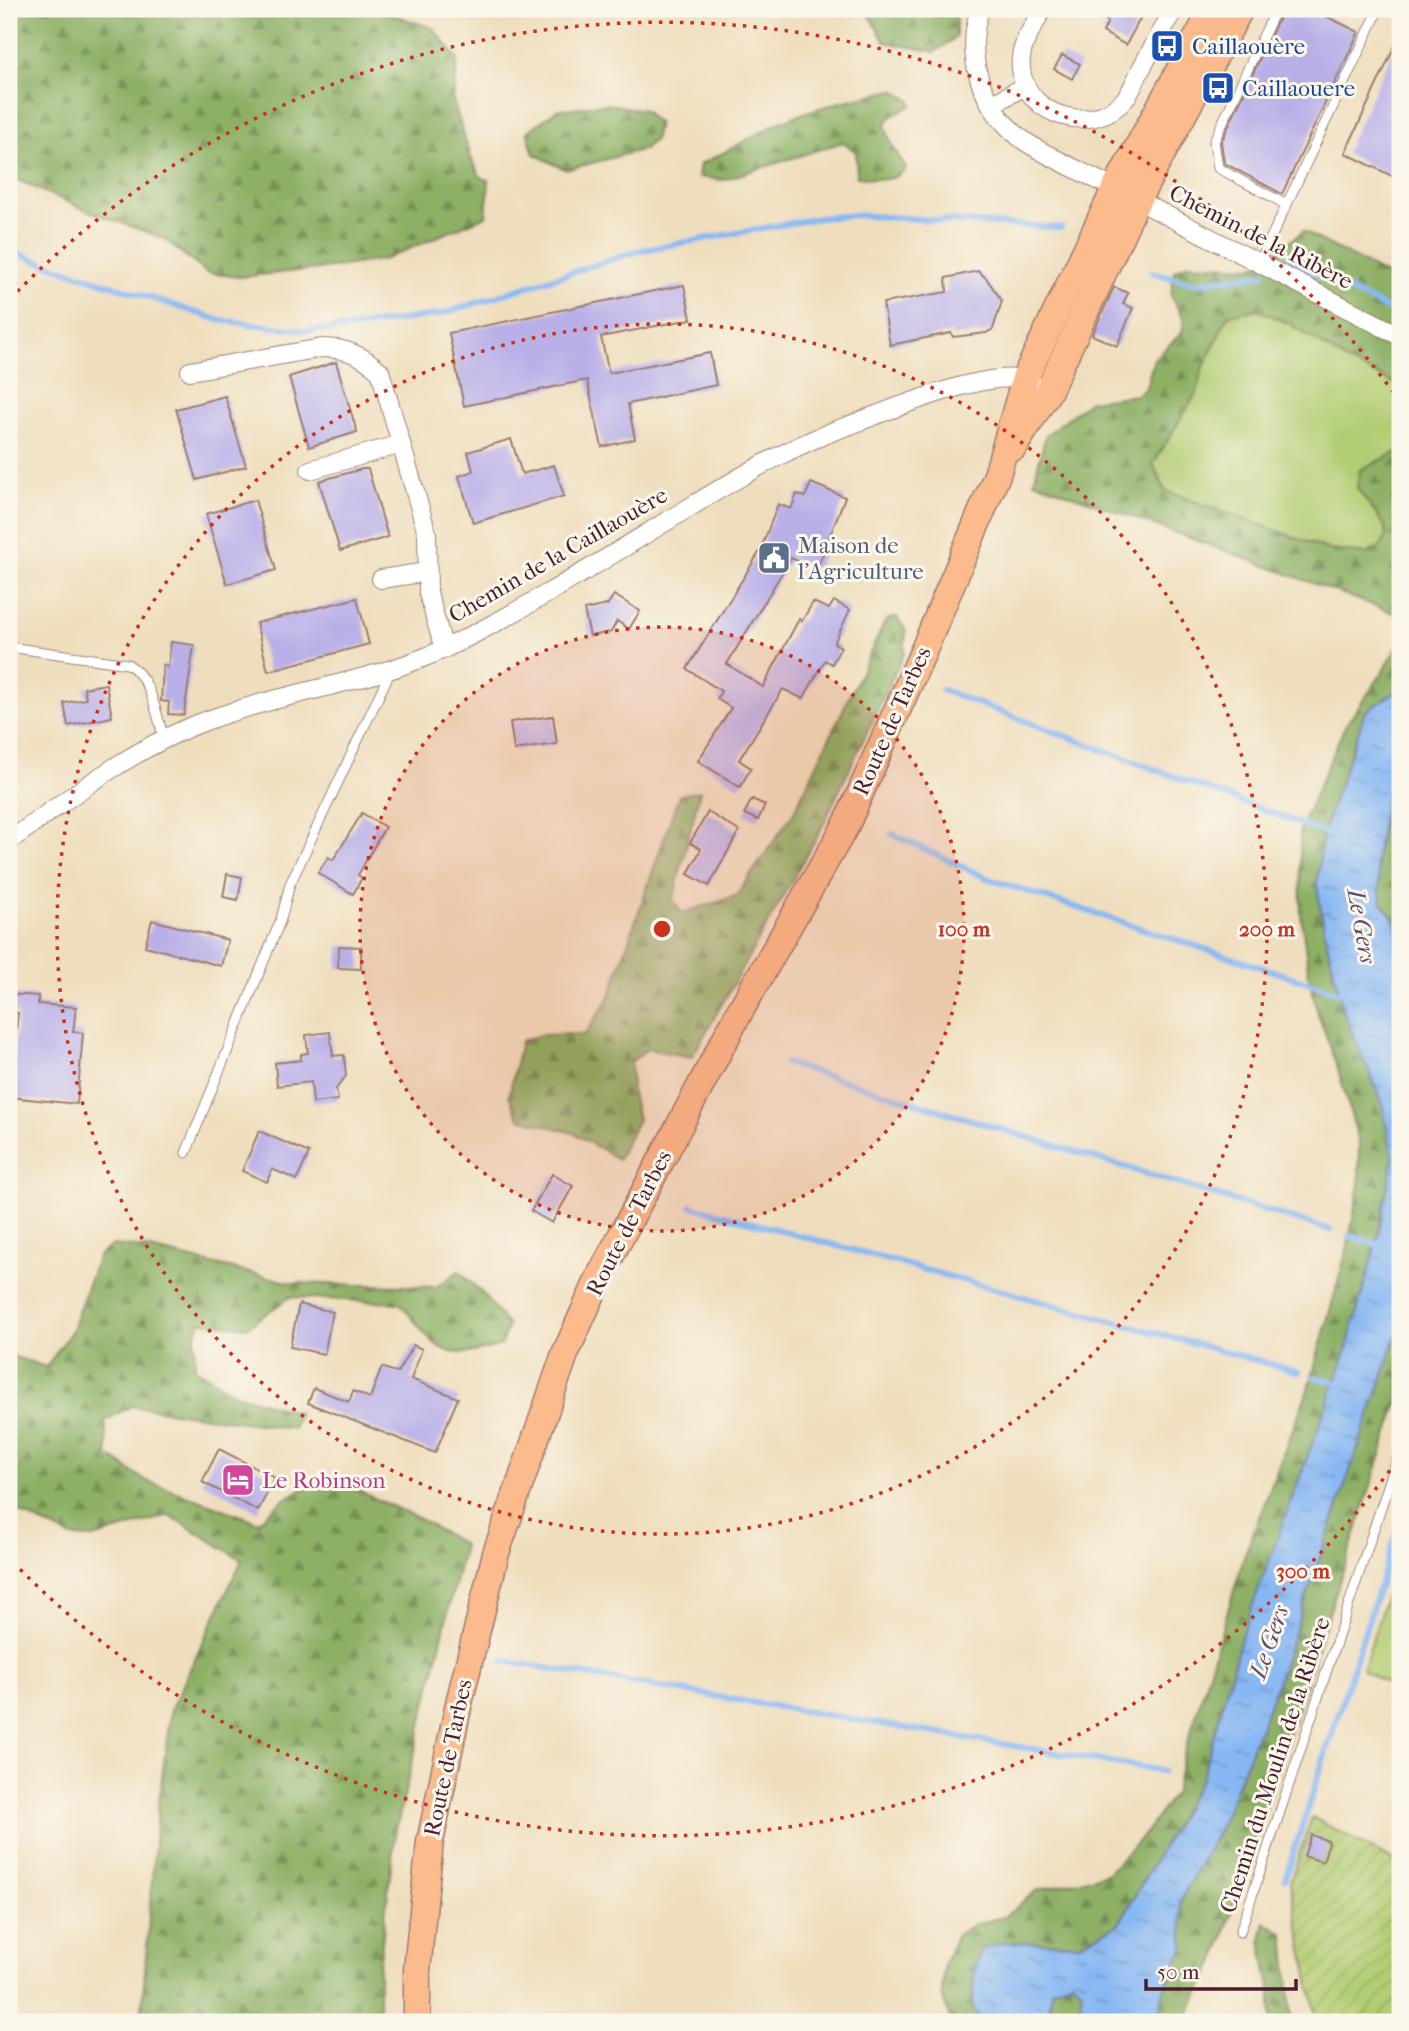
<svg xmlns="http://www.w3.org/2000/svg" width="1409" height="2031" viewBox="0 0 1409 2031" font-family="'IM FELL French Canon',serif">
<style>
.grass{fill:#b2cd73;stroke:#7e764f;stroke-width:2}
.forest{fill:url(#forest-firs);stroke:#6c6848;stroke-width:2}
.garden{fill:url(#garden-furrows);stroke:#7e764f;stroke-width:2}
.water{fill:url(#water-ripples);stroke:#696c8f;stroke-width:2}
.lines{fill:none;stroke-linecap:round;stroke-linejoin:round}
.stream{stroke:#88b8f3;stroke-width:6}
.building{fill:#bab0e8}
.lane-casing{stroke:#9c7e74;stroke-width:11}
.street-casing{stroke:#9c7e74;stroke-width:20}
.primary-casing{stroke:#9c7e74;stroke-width:29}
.lane{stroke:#fff;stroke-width:9}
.street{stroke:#fff;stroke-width:18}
.primary{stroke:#fbbb8d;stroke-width:26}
.ring{fill:none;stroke:#c8321e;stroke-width:3.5;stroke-dasharray:3.5 7}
.labels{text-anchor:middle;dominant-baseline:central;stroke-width:6;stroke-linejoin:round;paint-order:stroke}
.transit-label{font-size:23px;fill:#164399;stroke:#fbf7ec;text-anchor:start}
.street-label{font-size:23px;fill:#4a1f2b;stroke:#fbf7ec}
.service-label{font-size:23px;fill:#4e5e75;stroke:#fbf7ec;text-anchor:start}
.hotel-label{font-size:23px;fill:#b23c85;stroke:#fbf7ec;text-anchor:start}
.water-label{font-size:24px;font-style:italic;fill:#5d4d67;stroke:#fbf7ec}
.centre{fill:#c8321e;stroke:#fbf7ec;stroke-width:3.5}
.ring-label{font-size:21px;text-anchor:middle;font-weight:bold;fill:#c8321e;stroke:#fbf7ec;stroke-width:6;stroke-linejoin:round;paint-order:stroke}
</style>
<defs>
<pattern id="forest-firs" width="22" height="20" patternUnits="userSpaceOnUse" patternTransform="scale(1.75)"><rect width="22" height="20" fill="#8db065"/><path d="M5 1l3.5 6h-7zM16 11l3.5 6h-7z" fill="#758f53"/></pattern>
<pattern id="garden-furrows" width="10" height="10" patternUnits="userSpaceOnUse" patternTransform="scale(1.75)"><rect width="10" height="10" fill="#b2cd73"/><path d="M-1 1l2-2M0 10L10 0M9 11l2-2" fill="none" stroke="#9bb064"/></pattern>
<pattern id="water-ripples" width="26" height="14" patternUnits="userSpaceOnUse" patternTransform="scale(1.75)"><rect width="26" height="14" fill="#88b8f3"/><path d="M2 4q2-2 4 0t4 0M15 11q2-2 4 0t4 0" fill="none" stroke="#7195c5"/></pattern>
</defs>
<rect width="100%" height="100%" fill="#fbf7ec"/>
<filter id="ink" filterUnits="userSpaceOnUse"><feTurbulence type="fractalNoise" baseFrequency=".0143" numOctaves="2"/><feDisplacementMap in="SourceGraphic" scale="14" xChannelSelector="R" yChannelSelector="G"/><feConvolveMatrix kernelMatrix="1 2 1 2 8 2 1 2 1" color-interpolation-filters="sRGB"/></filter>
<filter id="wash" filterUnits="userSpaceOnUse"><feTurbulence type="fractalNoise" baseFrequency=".00686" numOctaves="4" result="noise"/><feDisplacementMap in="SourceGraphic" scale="28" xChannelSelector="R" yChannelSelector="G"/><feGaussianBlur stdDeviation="1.57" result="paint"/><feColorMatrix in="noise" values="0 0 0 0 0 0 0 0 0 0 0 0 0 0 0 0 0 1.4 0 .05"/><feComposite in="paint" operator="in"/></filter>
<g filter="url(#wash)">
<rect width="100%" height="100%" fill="#efdebd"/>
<!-- grass -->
<g class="grass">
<polygon points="1257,309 1290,324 1349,362 1400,386 1400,451 1360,470 1357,488 1385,526 1386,536 1380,547 1366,554 1330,550 1165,491 1153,464 1197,392 1202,370 1228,315"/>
<polygon points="1400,1549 1400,1691 1363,1670"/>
</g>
<!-- forest -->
<g class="forest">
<polygon points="9,9 376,9 433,28 458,59 453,101 471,158 480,176 489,181 486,216 385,259 337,267 240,277 207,273 163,238 81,208 9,176"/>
<polygon points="862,9 943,9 956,18 956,37 935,52 885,42 868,13"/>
<path d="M895,90L911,101L912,105L890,117L885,126L892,145L906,168C893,184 875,179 857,177L856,152L843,142L723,180L698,177L700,164C728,152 753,135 781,122C817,106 857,98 895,90Z"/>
<polygon points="606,104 644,110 658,124 654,140 644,149 566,170 534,154 527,132 557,110"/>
<polygon points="1303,231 1400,282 1400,386 1349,362 1290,324 1257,309 1228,315 1202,370 1197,392 1153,464 1165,491 1330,550 1366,554 1380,547 1386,536 1385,526 1357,488 1360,470 1400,451 1400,615 1034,481 1046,435 1090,401 1137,395 1146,388 1154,359 1182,333 1184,320 1171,295 1174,271 1188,264 1252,267 1270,257"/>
<polygon points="897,617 906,631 904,654 820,831 692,1057 647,1049 631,1062 632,1093 638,1119 618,1159 573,1133 519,1118 509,1096 521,1041 540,1035 585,1034 609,998 679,795 700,791 673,900 682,913 736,896 794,812 886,620"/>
<polygon points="1400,643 1400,689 1365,712 1323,832 1317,885 1325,934 1344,1013 1382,1102 1393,1159 1378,1237 1345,1355 1308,1456 1202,1777 1119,1924 1080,1944 1006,1942 974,1973 973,2008 982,2022 951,2022 942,1995 944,1964 957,1935 975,1924 1004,1917 1036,1891 1107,1874 1144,1835 1175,1792 1183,1758 1245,1554 1309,1387 1348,1246 1359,1187 1359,1143 1337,1065 1317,1011 1309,977 1301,915 1300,829 1345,726 1381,675"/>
<polygon points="1400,775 1400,989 1396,964 1397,924 1381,901 1376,858 1387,791"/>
<path d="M113,1245L146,1248L292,1283L436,1287L459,1271L482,1293L508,1326L501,1345C439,1365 437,1347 400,1303L290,1297L247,1327L200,1322L195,1337V1368L235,1394L299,1413L293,1429L131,1406L105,1421L108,1455L144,1480L258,1522L283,1500L305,1487L352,1488L416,1517L464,1545L395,1834L379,1966V2022H141L157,1816L171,1709L242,1560L169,1515L93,1538L71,1537L9,1507V1355L46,1367L71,1332L98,1256Z"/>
<polygon points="1400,1326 1400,1396 1216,1959 1184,2022 1156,2022 1164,1990 1184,1947 1180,1901 1221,1825 1271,1700"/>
<polygon points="1265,1922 1284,1934 1292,2022 1271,2022 1271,1992 1261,1940"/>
<polygon points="1073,1981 1082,1990 1080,2008 1076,2022 1046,2022 1053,1989"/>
</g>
<!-- garden -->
<polygon class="garden" points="1312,1817 1400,1864 1400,2022 1317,2022 1290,1882"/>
<!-- water -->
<polygon class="water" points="1400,689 1400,775 1387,791 1376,858 1381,901 1397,924 1396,964 1400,989 1400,1326 1271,1700 1221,1825 1180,1901 1184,1947 1164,1990 1156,2022 1076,2022 1080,2008 1082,1990 1073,1981 1053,1989 1046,2022 982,2022 973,2008 974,1973 981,1949 1006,1942 1080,1944 1119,1924 1202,1777 1243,1631 1345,1355 1378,1237 1393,1159 1382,1102 1344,1013 1325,934 1317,885 1323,832 1365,712"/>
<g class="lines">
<!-- stream -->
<g class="stream">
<polyline points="9,249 37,261 219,320 307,331 347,328 442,314 638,251 819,218 856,215 1061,228"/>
<polyline points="1279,256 1400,315"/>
<polyline points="1152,272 1192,283 1264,274"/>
<polyline points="942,690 1331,835"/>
<polyline points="892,834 989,879 1344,994"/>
<polyline points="786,1063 1330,1230"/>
<polyline points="691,1206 1299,1372"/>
<polyline points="1349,1236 1384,1246"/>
<polyline points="1315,1377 1340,1384"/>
<polyline points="503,1661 1163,1771"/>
<polyline points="1285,1879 1400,1522"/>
</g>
</g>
<g id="blocks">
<!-- building -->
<g class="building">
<polygon points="1086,9 1145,9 1126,45 1103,32 1108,21"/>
<polygon points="1283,9 1311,9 1359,32 1282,194 1224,163 1221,142"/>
<polygon points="1400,35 1400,180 1345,153"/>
<polygon points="1062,55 1080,64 1072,79 1054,69"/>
<polygon points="978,271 986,278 1002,301 993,329 986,333 953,337 951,333 890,345 883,303 947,292 946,278"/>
<polygon points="684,285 691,319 601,337 609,373 710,353 716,385 628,404 635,439 602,447 587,380 464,406 449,333"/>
<polygon points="1114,287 1128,293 1123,304 1133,308 1117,346 1092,335"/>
<polygon points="336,362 357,432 309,447 289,377"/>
<polygon points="225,396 246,466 197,480 176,409"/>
<polygon points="511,439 522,474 554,465 564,496 473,523 459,476 473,471 468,452"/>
<polygon points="362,469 368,469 388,537 340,551 319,481"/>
<polygon points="811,483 845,497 817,569 791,558 727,664 763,687 799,619 802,621 813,602 829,609 834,601 850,610 834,643 841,647 832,664 825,660 803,699 783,689 739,760 751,768 740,787 698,761 731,708 717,699 721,691 687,669 760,551 778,504 791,509 797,494 805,497"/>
<polygon points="255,500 276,570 227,584 206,514"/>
<polygon points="614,595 640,611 629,629 617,621 611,632 590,636 584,610 607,605"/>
<polygon points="357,598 369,644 268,671 256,623"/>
<polygon points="171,642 194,645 184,715 168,714 169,702 161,701 163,665 168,667"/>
<polygon points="106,684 112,717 68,726 64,703 86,699 84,688"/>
<polygon points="553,716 557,744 514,750 510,722"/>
<polygon points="752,799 765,805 758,820 744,814"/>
<polygon points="708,812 739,831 709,886 688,874 701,849 690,843"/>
<polygon points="362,813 385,827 358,875 362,878 353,894 318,873 328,857 333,860"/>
<polygon points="227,874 242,877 238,900 223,897"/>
<polygon points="152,920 228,940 221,966 145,946"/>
<polygon points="339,946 361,947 361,969 338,968"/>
<polygon points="9,994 38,996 38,1004 76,1007 73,1032 83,1033 77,1104 9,1097 18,1013 9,1012"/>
<polygon points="330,1032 333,1056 344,1055 346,1076 336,1089 338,1100 313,1103 311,1082 277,1086 275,1063 301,1060 301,1054 308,1053 306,1035"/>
<polygon points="259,1131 309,1153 297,1180 272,1169 267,1182 242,1171"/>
<polygon points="552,1174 573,1186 552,1223 531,1211"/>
<polygon points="299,1304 333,1312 324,1354 290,1347"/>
<polygon points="413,1345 422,1349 411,1379 458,1398 435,1453 308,1403 314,1388 349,1402 353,1391 370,1398 382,1367 397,1373"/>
<polygon points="219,1449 275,1478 258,1511 202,1482"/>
<polygon points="1311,1835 1329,1841 1323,1862 1304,1856"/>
</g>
</g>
</g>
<g filter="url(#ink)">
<use href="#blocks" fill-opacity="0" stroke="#9c7e74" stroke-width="2"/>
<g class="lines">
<defs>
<g id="lane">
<polyline points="1276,9 1214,141 1218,168 1287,205"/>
<polyline points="1259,263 1379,9"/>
<path d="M9,647L128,664C152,679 156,713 164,739"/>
<polyline points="186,1153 281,919 290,884 391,670"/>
<polyline points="1240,1932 1400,1450"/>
</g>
<g id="street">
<path d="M980,9C964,58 982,109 1023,140C1047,157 1088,174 1115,189"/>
<path d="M1043,9C1033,27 1018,47 1021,69C1026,117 1093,136 1125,99C1131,92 1136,80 1140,71C1151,50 1163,30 1174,9"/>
<polyline points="991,105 1025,86"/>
<polyline points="1137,200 1400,336"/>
<path d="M190,371L322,348C346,348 362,355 380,371L427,533L428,593L444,649"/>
<polyline points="310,470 401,444"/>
<polyline points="381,579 427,572"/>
<path d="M9,841C72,796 134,747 208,720C286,691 374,683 448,647C532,606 611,555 690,507C743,475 794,444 853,424C890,410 998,364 1033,383"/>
</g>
<g id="primary">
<polyline points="1014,447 1048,392 1137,200 1240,9"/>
<polyline points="417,2022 417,1970 430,1842 459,1703 496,1553 565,1354 601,1274 740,1011 846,825 923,652 997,475 1025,378 1115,189 1213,9"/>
</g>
</defs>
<!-- lane casing -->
<use href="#lane" class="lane-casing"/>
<!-- street casing -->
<use href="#street" class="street-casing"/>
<!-- primary casing -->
<use href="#primary" class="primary-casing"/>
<!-- lane -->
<use href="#lane" class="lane"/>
<!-- street -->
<use href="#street" class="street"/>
<!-- primary -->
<use href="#primary" class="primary"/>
</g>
</g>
<!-- distance rings -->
<circle cx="662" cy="929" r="302" fill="#c8321e" fill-opacity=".12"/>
<g class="ring">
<circle cx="662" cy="929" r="302"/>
<circle cx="662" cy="929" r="605"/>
<path d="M1396 1462A907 907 0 0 1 10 1559M10 299A907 907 0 0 1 1396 396"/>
</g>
<!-- icons -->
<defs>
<symbol id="bus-square" viewBox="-11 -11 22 22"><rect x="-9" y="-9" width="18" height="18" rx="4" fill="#1a4fb4" stroke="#fbf7ec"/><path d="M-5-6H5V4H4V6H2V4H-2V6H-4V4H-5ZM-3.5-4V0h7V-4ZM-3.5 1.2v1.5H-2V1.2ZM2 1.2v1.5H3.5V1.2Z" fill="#fff"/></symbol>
<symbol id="civic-square" viewBox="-11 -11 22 22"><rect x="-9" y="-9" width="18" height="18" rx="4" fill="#5c6f8a" stroke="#fbf7ec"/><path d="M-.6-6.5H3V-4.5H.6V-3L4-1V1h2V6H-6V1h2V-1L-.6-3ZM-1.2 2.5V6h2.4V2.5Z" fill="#fff"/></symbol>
<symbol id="hotel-square" viewBox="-11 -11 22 22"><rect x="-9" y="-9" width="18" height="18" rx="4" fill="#d1479c" stroke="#fbf7ec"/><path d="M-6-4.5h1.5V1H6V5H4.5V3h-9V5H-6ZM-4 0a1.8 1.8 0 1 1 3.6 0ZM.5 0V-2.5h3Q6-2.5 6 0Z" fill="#fff"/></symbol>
</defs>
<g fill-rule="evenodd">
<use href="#bus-square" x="1148" y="27" width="38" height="38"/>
<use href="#bus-square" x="1199" y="69" width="38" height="38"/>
<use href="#civic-square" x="755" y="539" width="38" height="38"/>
<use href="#hotel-square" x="219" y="1461" width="38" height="38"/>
</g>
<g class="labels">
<!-- transit labels -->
<g class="transit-label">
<text x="1192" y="46">Caillaouère</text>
<text x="1242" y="88">Caillaouere</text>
</g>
<!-- street labels -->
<g class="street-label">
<text transform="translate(1261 237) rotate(27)">Chemin de la Ribère</text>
<text transform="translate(558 555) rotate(-30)">Chemin de la Caillaouère</text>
<text transform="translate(892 721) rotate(-66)">Route de Tarbes</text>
<text transform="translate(629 1223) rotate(-63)">Route de Tarbes</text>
<text transform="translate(448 1758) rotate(-78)">Route de Tarbes</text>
<text transform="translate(1275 1765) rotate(-72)">Chemin du Moulin de la Ribère</text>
</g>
<!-- service labels -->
<g class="service-label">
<text x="798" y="545">Maison de<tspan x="798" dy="26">l'Agriculture</tspan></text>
</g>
<!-- hotel labels -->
<g class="hotel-label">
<text x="262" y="1480">Le Robinson</text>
</g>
<!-- water labels -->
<g class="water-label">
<text transform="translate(1362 926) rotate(80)">Le Gers</text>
<text transform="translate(1269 1642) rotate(-71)">Le Gers</text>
</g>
</g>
<circle cx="662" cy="929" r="10" class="centre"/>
<g class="ring-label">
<text x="964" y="936">100 m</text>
<text x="1267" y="936">200 m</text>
<text x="1303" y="1578">300 m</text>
</g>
<!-- margin -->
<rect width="1409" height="2031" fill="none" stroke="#fbf7ec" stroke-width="35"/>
<!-- scale -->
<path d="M1146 1979v10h150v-10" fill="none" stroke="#4a1f2b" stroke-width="3.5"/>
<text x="1157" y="1979" font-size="21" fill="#4a1f2b" stroke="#fbf7ec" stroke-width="5" paint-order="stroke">50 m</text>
</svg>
